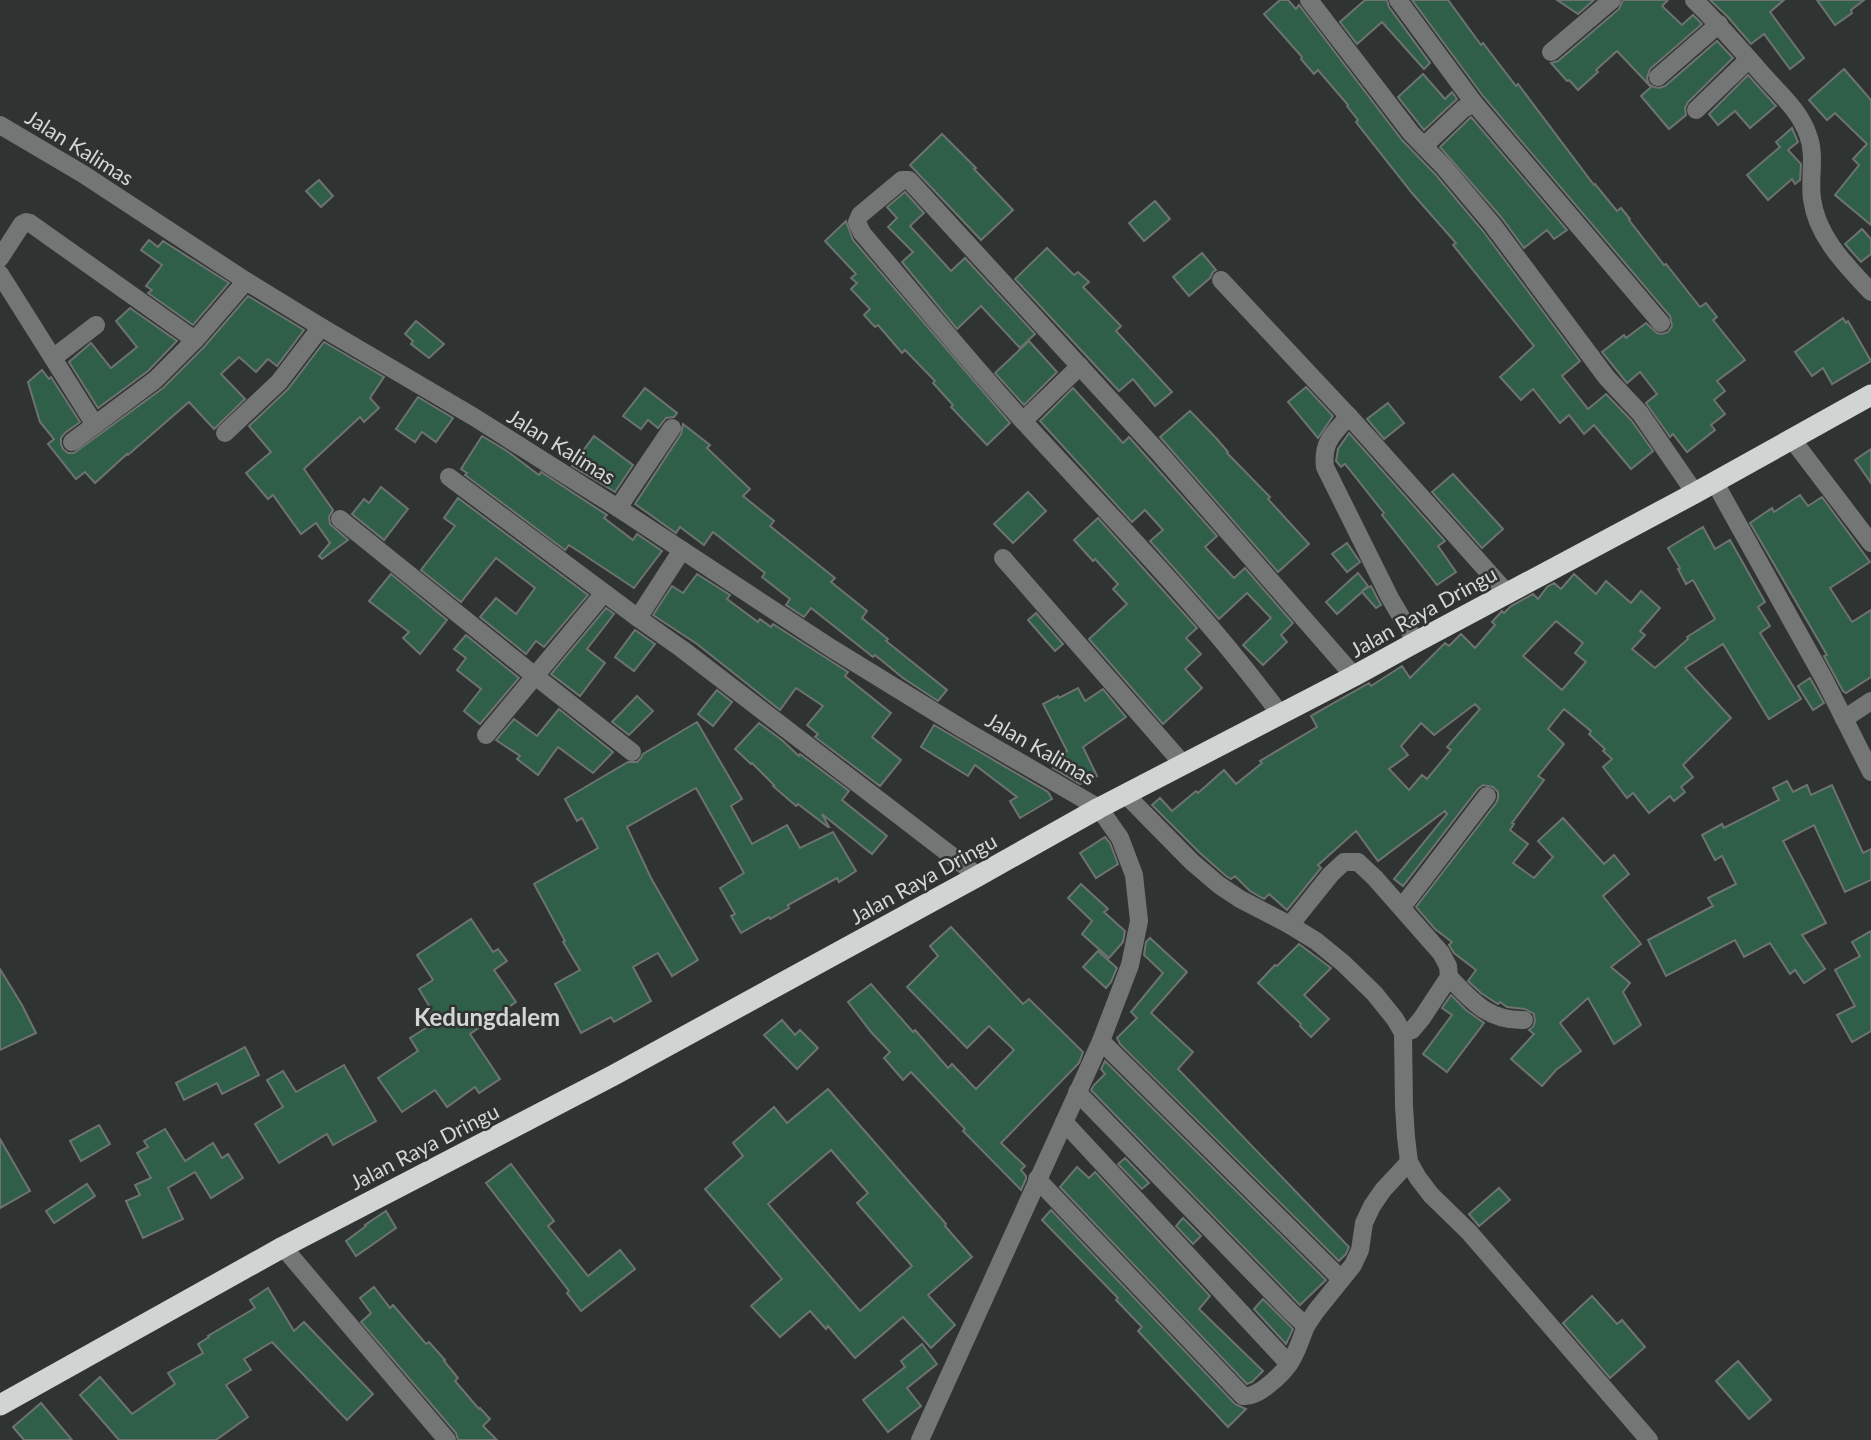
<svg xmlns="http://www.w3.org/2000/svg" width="1871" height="1440" viewBox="0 0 1871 1440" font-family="Lato,sans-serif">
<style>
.building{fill:#2f5f48;stroke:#6e7270;stroke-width:2;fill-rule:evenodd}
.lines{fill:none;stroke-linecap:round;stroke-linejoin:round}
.minor{stroke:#747675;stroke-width:18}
.highway{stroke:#d0d4d2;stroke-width:21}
.labels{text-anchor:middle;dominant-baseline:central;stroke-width:5;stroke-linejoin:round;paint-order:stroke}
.street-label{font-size:21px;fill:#d4d7d5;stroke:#2f3331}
.quarter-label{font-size:24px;font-weight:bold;fill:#d2d7d4;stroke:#2f3331}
</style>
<rect width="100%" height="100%" fill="#2f3331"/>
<!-- building -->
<g class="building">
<polygon points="1280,0 1288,0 1296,9 1299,5 1402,140 1436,175 1483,231 1580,361 1562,376 1588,409 1606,394 1631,420 1653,451 1631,469 1594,425 1584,434 1569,415 1560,423 1533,389 1521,400 1500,377 1534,346 1453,245 1456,243 1412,193 1356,122 1358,120 1347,106 1348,105 1318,70 1314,74 1301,59 1302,57 1264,14"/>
<polygon points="1365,0 1387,0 1389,7 1430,63 1424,69 1382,22 1357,44 1340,22"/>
<polygon points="1412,0 1448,0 1481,45 1483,43 1516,86 1518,84 1594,185 1595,184 1617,211 1621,208 1630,219 1629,220 1664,265 1666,264 1700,307 1706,303 1717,317 1713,320 1745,360 1717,381 1725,391 1714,400 1725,414 1711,425 1715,430 1687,452 1673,434 1670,437 1646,403 1657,394 1640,372 1627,383 1602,352 1624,335 1626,338 1646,323 1657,333 1662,334 1668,332 1672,326 1670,316 1483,96"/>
<polygon points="1557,0 1594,0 1578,14"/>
<polygon points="1623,0 1668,0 1662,6 1682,25 1693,15 1702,24 1650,69 1647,78 1649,84 1654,87 1659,88 1665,86 1717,41 1733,58 1688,102 1685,108 1686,115 1669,129 1641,96 1651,87 1617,51 1596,70 1598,72 1578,90 1569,80 1567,81 1551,63 1558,61 1619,9"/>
<polygon points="1710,0 1784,0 1770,12 1804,58 1790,69 1764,34 1751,44 1727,16"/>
<polygon points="1817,0 1864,0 1851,10 1852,13 1835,25"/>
<polygon points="1844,69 1871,100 1871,225 1835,195 1859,165 1853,159 1867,144 1835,113 1827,120 1809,100"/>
<polygon points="1423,74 1445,99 1452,92 1457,99 1424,130 1398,97"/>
<polygon points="1748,75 1776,106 1750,128 1735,111 1718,125 1709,114"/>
<polygon points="1471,117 1567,230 1554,239 1547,230 1524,248 1501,217 1440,147"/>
<polygon points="1792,128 1798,142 1788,150 1801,164 1800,180 1795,184 1792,179 1768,200 1747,175 1780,147 1776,142"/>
<polygon points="942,134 976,168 974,169 1013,210 981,240 910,165"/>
<polygon points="319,180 333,196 321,207 306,191"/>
<polygon points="905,192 924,213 910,226 951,271 965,258 1035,334 1020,348 981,306 957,329 902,262 913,252 888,227 897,218 887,207"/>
<polygon points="1155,201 1170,219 1144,241 1129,223"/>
<polygon points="846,221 853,240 1010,423 987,445 951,407 953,405 933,383 935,381 905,350 902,353 878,325 875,327 864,315 870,309 851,289 857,283 851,278 856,274 825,241"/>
<polygon points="1862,229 1871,239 1871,254 1861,262 1845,244"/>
<polygon points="149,240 158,247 163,241 229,283 193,325 148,293 152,290 146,286 162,265 141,250"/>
<polygon points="1047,248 1074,275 1078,272 1089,282 1083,287 1121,326 1116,331 1172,392 1155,406 1133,379 1119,391 1015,279"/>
<polygon points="1202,253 1216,270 1213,272 1210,278 1189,296 1173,277"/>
<polygon points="248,296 304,330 277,366 268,359 256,372 239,357 221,374 245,399 214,429 189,402 128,455 127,454 95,483 85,472 76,479 48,444 54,439 40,422 28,382 42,370 49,379 51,377 80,422 65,433 61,438 61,444 63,449 68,453 74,453 163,388 204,347"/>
<polygon points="130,308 177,341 148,371 98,408 69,362 91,343 111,368 137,347 116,321"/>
<polygon points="1843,318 1846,323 1848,321 1871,361 1832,384 1823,368 1812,376 1795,352"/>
<polygon points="416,321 444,344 429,358 411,344 413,341 405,334"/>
<polygon points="1029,341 1057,372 1024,405 995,373"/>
<polygon points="324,342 384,377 370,398 379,408 364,422 360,417 304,469 333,510 329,517 330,524 348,540 322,559 319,556 330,543 316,523 301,534 273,495 268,499 246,473 271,452 249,426 288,389"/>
<polygon points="1306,387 1333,416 1318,438 1288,402"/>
<polygon points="645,388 677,413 674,417 666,418 658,428 648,420 641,429 623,416"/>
<polygon points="1073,388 1123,443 1129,437 1217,536 1205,547 1234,578 1245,568 1293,623 1281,635 1287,642 1263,665 1243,645 1271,618 1247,593 1219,619 1150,541 1163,530 1145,510 1132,522 1040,421"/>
<polygon points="418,397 453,418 436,442 422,432 415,442 396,429"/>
<polygon points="1388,403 1404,423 1384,439 1367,419"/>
<polygon points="1190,411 1216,438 1228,452 1227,453 1270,497 1268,499 1309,544 1278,572 1160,437"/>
<polygon points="683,424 710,445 707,448 750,489 743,496 774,521 770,526 835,578 831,582 867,611 862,618 888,639 886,641 947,690 938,701 903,678 875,655 873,657 811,608 804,617 786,605 790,599 762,577 765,573 713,532 704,545 680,527 676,533 635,504 681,434"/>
<polygon points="1349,433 1445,541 1438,546 1456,572 1437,585 1382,515 1384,513 1345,464 1341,467 1336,461 1338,449"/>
<polygon points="482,436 507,451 539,475 541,472 607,515 604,518 633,540 637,534 662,551 634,588 569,545 565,550 465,475 467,473 461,469"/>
<polygon points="594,436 633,465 615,492 572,466"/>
<polygon points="1871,449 1871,483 1855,460"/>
<polygon points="1453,474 1503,529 1482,548 1432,492"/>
<polygon points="381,487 408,509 384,540 352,514 364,499 369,503"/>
<polygon points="1028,492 1046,511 1013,543 994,524"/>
<polygon points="1800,495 1808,506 1822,497 1870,562 1830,588 1852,622 1871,610 1871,677 1846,693 1843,691 1824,656 1827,655 1750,523 1772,508 1774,512"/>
<polygon points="458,498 588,595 544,647 536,641 526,654 480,617 496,598 516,614 535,588 496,558 461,602 421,570 455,526 444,518"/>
<polygon points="1098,518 1197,628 1186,638 1201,654 1185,669 1202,688 1163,724 1089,639 1127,604 1113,589 1118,584 1095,559 1093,561 1074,540"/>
<path d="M1703,527L1715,549L1730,540L1765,602L1758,607L1770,626L1760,633L1801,699L1769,719L1723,644L1685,668L1731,718L1683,765L1693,777L1681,787L1685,792L1674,801L1670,796L1649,813L1633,793L1627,798L1603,767L1612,759L1603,751L1605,749L1589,734L1591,731L1564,709L1548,729L1564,744L1538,776L1544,780L1512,823L1514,824L1510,830L1528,844L1513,863L1534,878L1553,857L1538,841L1563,818L1604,864L1614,855L1629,874L1603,896L1641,944L1611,967L1630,983L1623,992L1641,1025L1614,1044L1588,998L1560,1023L1581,1051L1556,1070L1542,1086L1511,1059L1534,1034L1529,1030L1533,1027L1535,1021L1534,1014L1525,1009L1507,1007L1500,1002L1498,1004L1496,1003L1481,993L1468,981L1476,970L1454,953L1449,945L1452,942L1435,929L1416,907L1496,803L1498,798V792L1493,787L1483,785L1478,789L1403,886L1394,879L1447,814L1445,811L1378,861L1356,831L1318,865L1321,868L1287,910L1269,894L1264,899L1250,891L1235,876L1231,879L1226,876L1200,853L1152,805L1160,798L1172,811L1196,791L1198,793L1224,770L1236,784L1262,763L1260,761L1317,727L1311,716L1369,683L1371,686L1402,666L1410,678L1445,643L1449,646L1461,634L1475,648L1495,625L1492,622L1502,611L1504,613L1511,606L1533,594L1538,599L1547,587L1554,583L1561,589L1574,574L1596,594L1606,581L1631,603L1641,591L1660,608L1640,631L1645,635L1632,649L1655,668L1688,639L1687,637L1715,619L1693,580L1686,584L1678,569L1680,568L1668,548ZM1556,621L1583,643L1575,653L1586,662L1562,690L1523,656ZM1475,704L1480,709L1447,747L1451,750L1427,779L1422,775L1409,790L1389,769L1408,755L1401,746L1421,723L1434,735Z"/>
<polygon points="1347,543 1360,562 1347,572 1332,554"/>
<polygon points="1358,573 1368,586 1362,591 1371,586 1381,605 1376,608 1362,592 1337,614 1326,602"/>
<polygon points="391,574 447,620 420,654 403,638 409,632 369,601"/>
<polygon points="697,574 730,595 727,599 758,622 760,619 771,627 773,624 848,672 845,676 891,713 872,737 901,760 880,786 815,737 818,734 807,725 823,706 796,688 780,710 697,644 653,615 672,586 683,593"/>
<polygon points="606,608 614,614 587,649 605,663 580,696 551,674"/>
<polygon points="1036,613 1063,644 1055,651 1028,620"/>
<polygon points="635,630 655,644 634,671 615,657"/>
<polygon points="466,635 519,678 480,724 464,711 481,689 457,670 466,658 454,649"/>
<polygon points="1810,678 1824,703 1813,710 1798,686"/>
<polygon points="1078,688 1085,701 1103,689 1126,717 1083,747 1097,776 1080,784 1053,768 1067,751 1043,704 1058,696 1059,698"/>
<polygon points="717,690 732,702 713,726 698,714"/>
<polygon points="637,696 653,711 629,735 612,722"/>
<polygon points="559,709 613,752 593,773 558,747 538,775 517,759 520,756 496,740 514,719 537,736"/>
<polygon points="697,722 742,799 731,806 752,844 787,825 800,848 833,832 856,871 839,882 837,878 788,905 789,908 770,919 769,917 741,933 731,916 735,914 720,888 744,873 696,788 627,827 651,878 698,960 672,976 658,953 633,967 651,1001 614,1022 611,1017 581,1033 555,984 580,970 563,942 565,941 534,884 598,848 582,818 577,821 565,799 628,762 637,762 641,758 643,754"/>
<polygon points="759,723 783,741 799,756 800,754 849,791 842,800 887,836 872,854 822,814 829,827 828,827 798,804 796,806 773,786 774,785 752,763 751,764 735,749"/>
<polygon points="934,725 1048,792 1052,799 1020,818 1010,801 1017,797 975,765 968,776 921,747"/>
<polygon points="1787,781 1793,792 1807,785 1811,795 1832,785 1863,853 1871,849 1871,880 1845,892 1814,825 1783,841 1826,923 1802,935 1825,969 1804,983 1795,970 1790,974 1770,943 1744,957 1735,940 1666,976 1648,940 1713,906 1708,898 1736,884 1722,856 1715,860 1702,835 1722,824 1724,828 1779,800 1773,788"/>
<polygon points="1105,837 1110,843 1118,864 1096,878 1080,853"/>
<polygon points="1081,884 1108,909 1104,912 1125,931 1123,942 1109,958 1082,934 1092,921 1068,898"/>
<polygon points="471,919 493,952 498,949 507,961 494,970 516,1002 470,1034 500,1079 479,1093 475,1087 447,1107 435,1090 402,1112 378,1078 418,1051 410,1038 437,1021 429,1012 431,1009 419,989 433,980 417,955"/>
<polygon points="951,927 1023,1004 1029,999 1083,1052 1079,1063 1001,1143 1025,1166 1021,1170 1026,1176 1026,1179 1021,1190 963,1131 965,1129 911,1072 903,1080 884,1058 890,1052 871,1032 848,1002 871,984 913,1032 915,1030 948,1068 952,1064 976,1089 1014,1050 989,1026 967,1048 907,987 938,956 930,946"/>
<polygon points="1871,931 1871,1031 1852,1042 1837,1015 1855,1006 1835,970 1860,956 1852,942"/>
<polygon points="1150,938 1187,972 1151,1013 1193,1052 1178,1069 1349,1247 1346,1254 1339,1261 1120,1044 1117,1038 1137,1018 1131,1012 1163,973 1144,955 1146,942"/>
<polygon points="1299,944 1331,968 1304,995 1329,1019 1311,1037 1300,1026 1301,1024 1258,983 1275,965 1277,966"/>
<polygon points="1098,951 1117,968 1111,982 1106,988 1083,967"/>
<polygon points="0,969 22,1005 36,1033 0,1050"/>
<polygon points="1451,995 1466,1010 1484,1023 1447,1072 1423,1054 1452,1015 1442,1008"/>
<polygon points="782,1020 795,1035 800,1030 818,1048 797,1069 764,1035"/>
<polygon points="245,1047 259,1075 222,1094 217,1083 184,1100 176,1083"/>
<polygon points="1105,1061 1326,1280 1300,1305 1091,1090 1094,1085 1105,1074 1101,1069"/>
<polygon points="344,1065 376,1121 333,1145 327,1134 279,1163 255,1124 283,1107 267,1080 283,1071 296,1092"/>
<path d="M828,1089L946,1224L945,1226L972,1257L928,1295L955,1325L931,1348L903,1317L855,1358L828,1326L826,1329L810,1311L780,1337L751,1306L782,1279L705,1189L743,1156L733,1143L774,1107L787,1123ZM831,1150L868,1193L857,1203L912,1266L860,1311L768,1204Z"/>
<polygon points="99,1125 110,1144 81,1161 70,1141"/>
<polygon points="165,1129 185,1161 213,1143 222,1158 228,1154 243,1178 211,1198 195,1172 168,1188 183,1219 143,1238 126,1201 140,1195 135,1185 151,1178 137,1153 148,1147 144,1141"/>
<polygon points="0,1139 30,1191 0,1208"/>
<polygon points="1125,1158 1149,1183 1142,1189 1118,1164"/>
<polygon points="511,1164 554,1221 548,1226 588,1276 620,1250 635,1269 581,1311 567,1293 569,1291 486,1183"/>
<polygon points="1077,1167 1089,1178 1095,1172 1210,1296 1199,1309 1263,1371 1252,1382 1247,1384 1060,1187"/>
<polygon points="87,1184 95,1196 54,1223 46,1211"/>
<polygon points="1499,1188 1510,1200 1479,1226 1469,1214"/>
<polygon points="1051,1210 1235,1404 1246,1409 1228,1427 1138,1331 1142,1327 1116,1300 1118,1298 1042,1220"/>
<polygon points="386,1211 396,1228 356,1256 346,1241 366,1226 365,1225"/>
<polygon points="1183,1218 1201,1236 1193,1244 1176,1226"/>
<polygon points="374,1287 390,1308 393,1305 426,1344 429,1342 445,1360 444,1361 458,1378 455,1381 479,1409 480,1408 490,1419 483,1426 497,1440 458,1440 456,1433 361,1322 371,1313 360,1298"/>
<polygon points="268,1288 294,1331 304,1322 373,1394 347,1420 272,1342 244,1359 251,1370 226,1385 248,1417 216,1440 119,1440 80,1395 100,1377 132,1414 175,1384 168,1373 203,1353 198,1344 209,1337 208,1336 255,1308 250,1300"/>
<polygon points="1592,1296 1617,1324 1622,1320 1645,1347 1610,1378 1563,1323"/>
<polygon points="1263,1299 1293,1329 1286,1344 1254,1309"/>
<polygon points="922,1344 937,1364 907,1388 921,1406 888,1432 863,1400 905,1367 901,1361"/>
<polygon points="1738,1361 1771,1400 1749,1419 1716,1381"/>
<polygon points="41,1403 72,1440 24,1440 13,1427"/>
</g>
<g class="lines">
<!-- minor -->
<g class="minor">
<polyline points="1309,0 1411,133 1444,167 1492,224 1607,378 1640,413 1695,493"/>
<polyline points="1398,0 1474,103 1661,323"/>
<path d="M1694,0C1719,24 1741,50 1763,75C1779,93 1800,111 1808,135C1816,155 1809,177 1812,199C1817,237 1846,265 1871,292"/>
<polyline points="1551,52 1612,0"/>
<polyline points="1658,77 1719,24"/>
<polyline points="1696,110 1749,59"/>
<polyline points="0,125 83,174 246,281 321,327 474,417 618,508 831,648 966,731 1099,808 1120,838 1134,875 1139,921 1130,965 1101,1041 920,1440"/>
<polyline points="1424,146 1463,109 1474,103"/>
<polyline points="0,258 22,224 26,222 30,223 195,340 246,281"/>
<polyline points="0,274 95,425"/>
<polyline points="1221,280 1356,424 1507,593"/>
<polyline points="53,358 96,325"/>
<path d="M1349,416C1333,434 1322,442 1325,467L1390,598L1416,642"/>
<polyline points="1023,421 1080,366"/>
<polyline points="225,433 279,382 321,327"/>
<polyline points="1791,438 1871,543"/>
<polyline points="72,442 155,380 195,340"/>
<polyline points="449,477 638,618"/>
<polyline points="1714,481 1824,679 1871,772"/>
<polyline points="618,508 672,428"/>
<polyline points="340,519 535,676 486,735"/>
<polyline points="682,550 638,618 682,649 978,876"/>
<polyline points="1003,558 1183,764"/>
<polyline points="604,593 535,676 632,752"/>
<path d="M1280,714C1203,610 1112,518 1025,423C968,361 916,296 862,233L857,222L860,215L902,180H909L1161,455L1354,676"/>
<polyline points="1844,719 1871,701"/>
<polyline points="1126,795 1192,862 1219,885 1240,899 1290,925 1316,941 1343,963 1374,993 1395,1019 1403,1033 1404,1106 1406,1137 1409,1162 1418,1178 1431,1195 1469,1232 1649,1440"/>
<polyline points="1402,907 1487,796"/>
<polyline points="1290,925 1331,874 1344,862 1358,862 1375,878 1441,953 1448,966 1449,977 1422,1018 1412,1030 1403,1033"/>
<path d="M1449,977C1472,1001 1488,1021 1524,1020"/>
<polyline points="1101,1041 1341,1279"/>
<polyline points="1077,1092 1292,1313 1306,1326 1316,1311 1353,1265 1360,1250 1364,1223 1372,1206 1383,1190 1409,1162"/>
<polyline points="1064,1122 1289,1364"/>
<path d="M1037,1179L1243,1396C1258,1398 1283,1374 1291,1361C1298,1350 1301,1338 1306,1326"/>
<polyline points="283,1247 447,1440"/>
</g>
<!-- highway -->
<polyline class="highway" points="0,1405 283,1247 614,1075 978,876 1099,808 1354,676 1416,642 1695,493 1871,395"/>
</g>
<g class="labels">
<!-- street labels -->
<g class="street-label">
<text transform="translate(80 147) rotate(32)">Jalan Kalimas</text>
<text transform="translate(562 446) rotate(32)">Jalan Kalimas</text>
<text transform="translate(1423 611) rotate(-29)">Jalan Raya Dringu</text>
<text transform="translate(1041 748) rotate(30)">Jalan Kalimas</text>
<text transform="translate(923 878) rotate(-29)">Jalan Raya Dringu</text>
<text transform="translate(424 1146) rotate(-27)">Jalan Raya Dringu</text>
</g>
<!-- quarter labels -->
<g class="quarter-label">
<text x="487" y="1016">Kedungdalem</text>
</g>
</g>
</svg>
